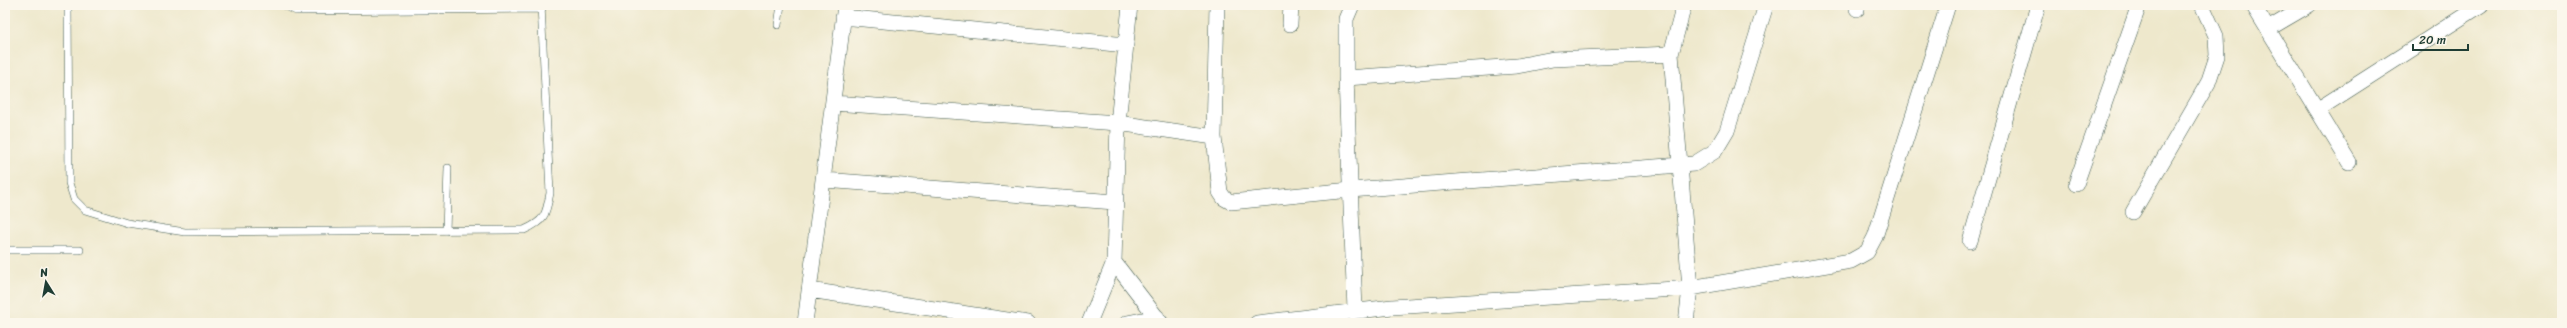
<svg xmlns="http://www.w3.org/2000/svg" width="2567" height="328" font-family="Sriracha,sans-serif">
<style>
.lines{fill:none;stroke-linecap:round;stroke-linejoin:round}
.service-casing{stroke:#3e574b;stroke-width:8}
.minor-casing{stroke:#3e574b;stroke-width:16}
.service{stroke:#fff;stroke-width:7}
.minor{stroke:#fff;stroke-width:15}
</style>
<rect width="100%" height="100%" fill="#fbf7ec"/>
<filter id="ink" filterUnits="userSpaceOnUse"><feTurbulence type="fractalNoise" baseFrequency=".025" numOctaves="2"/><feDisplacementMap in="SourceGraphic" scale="8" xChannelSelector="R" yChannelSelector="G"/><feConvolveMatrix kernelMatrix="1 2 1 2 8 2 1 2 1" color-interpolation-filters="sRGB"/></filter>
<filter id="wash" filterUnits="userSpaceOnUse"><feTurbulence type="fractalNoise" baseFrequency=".012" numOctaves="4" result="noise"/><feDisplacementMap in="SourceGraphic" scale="16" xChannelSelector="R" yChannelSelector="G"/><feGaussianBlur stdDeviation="0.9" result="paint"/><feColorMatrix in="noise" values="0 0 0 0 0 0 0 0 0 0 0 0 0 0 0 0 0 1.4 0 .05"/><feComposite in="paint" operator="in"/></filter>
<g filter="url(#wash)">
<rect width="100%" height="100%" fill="#eee8cc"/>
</g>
<g filter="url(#ink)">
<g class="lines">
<defs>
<path id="service" d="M68,5L69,183L74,199L85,210L127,223L185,232L524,230C545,221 546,215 550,193L541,5
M284,5L296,11L542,9
M778,25L781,5
M446,231L448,168
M5,250H80"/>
<path id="minor" d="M1352,5L1346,19V78L1355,310
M1684,5L1671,54L1690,288L1686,323
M2253,5L2349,162
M1857,9L1858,5
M843,17L1126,45
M1290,24L1291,5
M2268,29L2309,5
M1346,78L1517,66L1553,59L1671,54
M833,103L1118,123L1214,137L1220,192L1224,198L1231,202L1350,190L1694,164L1715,151L1727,131L1766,5
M2317,110L2481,5
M1214,137L1217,5
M824,180L1115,202
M2076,184L2139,5
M2133,212L2208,83L2217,56L2216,36L2202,5
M1970,241L2038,5
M1114,262L1161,323
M809,290L1028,323
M805,323L845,5
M1089,323L1114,262L1118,123L1130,5
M1127,323L1157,317
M1257,323L1392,307L1690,288L1851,261L1867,252L1875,237L1948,5"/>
</defs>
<use href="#service" class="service-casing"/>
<use href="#minor" class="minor-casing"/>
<use href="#service" class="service"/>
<use href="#minor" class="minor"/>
</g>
</g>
<rect width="2567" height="328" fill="none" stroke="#fbf7ec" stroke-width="20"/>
<g transform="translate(46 282) rotate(349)" stroke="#fbf7ec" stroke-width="3" paint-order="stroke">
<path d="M0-3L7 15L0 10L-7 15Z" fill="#1f3d34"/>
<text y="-6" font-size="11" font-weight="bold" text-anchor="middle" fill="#1f3d34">N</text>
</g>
<path d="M2413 44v6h55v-6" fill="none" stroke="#1f3d34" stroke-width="2"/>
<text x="2419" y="44" font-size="12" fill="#1f3d34" stroke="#fbf7ec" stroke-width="3" paint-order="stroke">20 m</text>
</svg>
